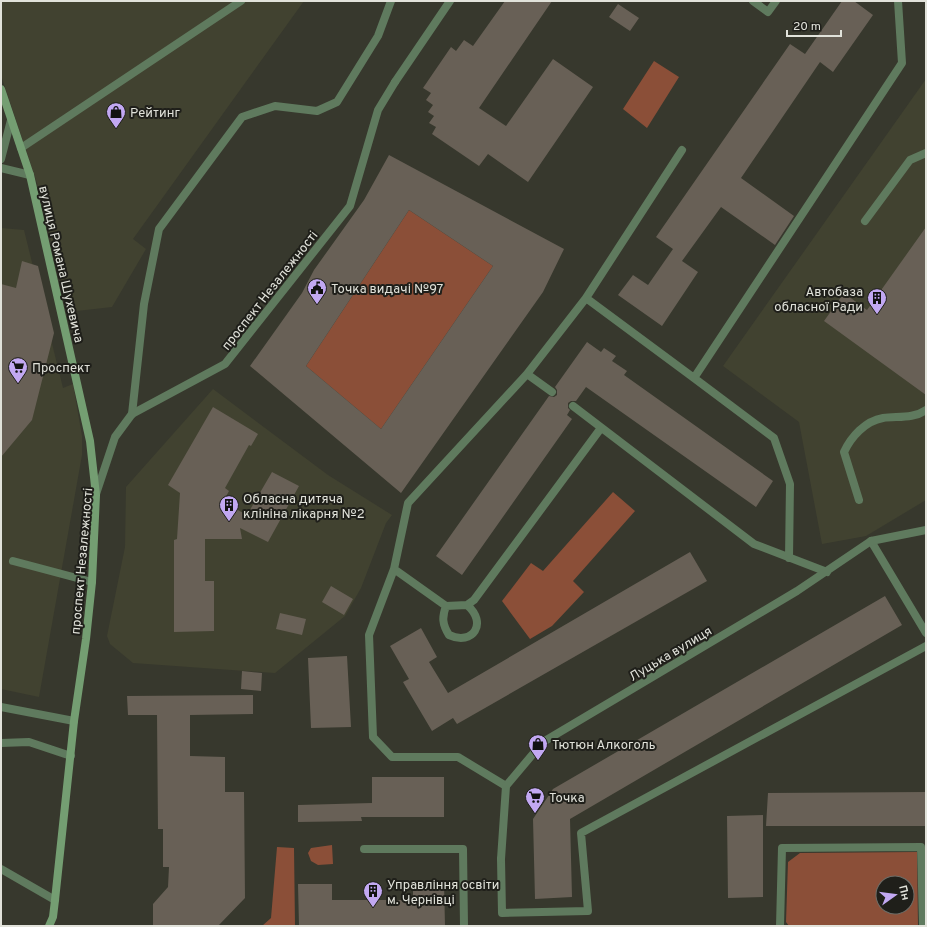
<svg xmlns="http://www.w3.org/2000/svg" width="927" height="927" font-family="Overpass,sans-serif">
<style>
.built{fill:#414230}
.green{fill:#8b4f38;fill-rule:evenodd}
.building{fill:#686056;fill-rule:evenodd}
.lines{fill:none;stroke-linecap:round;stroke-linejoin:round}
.lane{stroke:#5f7a5e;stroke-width:8}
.street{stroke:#5f7a5e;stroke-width:8}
.secondary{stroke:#749e72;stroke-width:8}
.labels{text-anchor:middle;stroke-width:4;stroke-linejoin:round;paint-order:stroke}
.poi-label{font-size:13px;fill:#e1e2da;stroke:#1f1f1a;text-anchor:start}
.street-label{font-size:13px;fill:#e1e2da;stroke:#1f1f1a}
</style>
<rect width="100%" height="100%" fill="#37382d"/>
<path class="built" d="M1,1H304L133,239L146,249L112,307L68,312L37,183L1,75Z
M926,79V500L866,536L822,544L799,422L723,366Z
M1,228L24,230L63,388L73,384L82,436V455L39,697L1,689Z
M213,389L328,475L392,515L386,523L361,588L345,616L275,673L133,663L110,644L107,636L125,547L126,487Z"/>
<path class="green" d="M654,61L679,77L647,128L623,109Z
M409,210L493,266L381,429L306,366Z
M613,492L635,511L573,581L584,592L552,626L530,639L502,601L531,563L543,571Z
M332,845L333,864L318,865L311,861L308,853L311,848Z
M277,847L294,848L295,926H262L271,918Z
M917,852L918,926H789L786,922L788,862L800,853ZM883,883H907V907H883Z"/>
<path class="building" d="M505,1H552L479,108L506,126L553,59L593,87L528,182L488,154L479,166L432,134L436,127L429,123L434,116L428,112L433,105L426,100L431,93L423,88L451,47L456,51L464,40L473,46Z
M842,1H854L873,15L833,72L820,62L741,178L794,216L775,245L721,207L682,261L698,272L662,326L618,295L633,275L648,285L673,249L656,237L790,44L805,54Z
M618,4L639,18L630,31L609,17Z
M389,155L564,249L543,292L401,493L250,366L302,293L314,270L364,200ZM409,210L493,266L381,429L306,366Z
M926,227V395L824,321L844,293L867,310Z
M22,261L38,266L54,333L32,420L1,457V284L16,288Z
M587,342L601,352L604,348L616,356L612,361L627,371L624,375L773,481L756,507L586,387L576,401H571L568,403V408L570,410L567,415L572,419L462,575L436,556L549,396L554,397L557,395V390L555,387Z
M213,407L258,434L251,446L249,445L225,488L229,491L223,502L247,515L272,472L299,486L268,542L240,528L242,539H205V581H214V631L174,632V540L177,539L180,493L168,485Z
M690,552L707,581L457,724L453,718L432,731L403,682L409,679L390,646L421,628L437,657L429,662L448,693Z
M331,586L353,599L344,615L322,602Z
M885,596L902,625L570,819L572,897L535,899L533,819L553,789Z
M280,613L306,619L302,635L276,629Z
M347,656L351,727L311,728L308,658Z
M242,671L262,673L261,691L241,689Z
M253,695V714L190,715V756L225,757V792H244L245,898L218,926H153V904L168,887L169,867H163V829H158L157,715H128L127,696Z
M372,777H444V817H361L362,821L298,822V805L372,803Z
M926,792V826H766L768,793Z
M763,815V897L728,898L727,816Z
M413,882H444L445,926H299L298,884H332V900H413Z"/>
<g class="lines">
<path class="lane" d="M753,1L768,12L776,1
M395,82L450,1
M21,148L241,1
M1,159L11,120
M1,168L30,175
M865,221L910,160L926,153
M586,298L694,378
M527,374L552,392
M573,406L754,544L827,572
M132,414L144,304L159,229L242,117L275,106L317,111L337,102L378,36L391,1
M859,500L844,452C851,437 865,421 883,418C898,416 913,419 926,410
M871,541L926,633
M789,558L790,484L774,438L694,378L902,63L898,1
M13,561L92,582
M394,569L446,606
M467,605C488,623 473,646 449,635C442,624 442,617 446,606L467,605L474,600L601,428
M1,743L29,742L71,756
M506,786L458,757H392L373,737L369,635L394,569L408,503L527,374L586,298L682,150
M364,849H463L464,926
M501,859L502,913L588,911L581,833L926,646
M1,869L55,900
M780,926L782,848L921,847L923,926"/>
<path class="street" d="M96,494L115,437L132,414L225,364L350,206L378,110L395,82
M1,707L74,721
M501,859L506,786L543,742L797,591L871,541L926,530"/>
<path class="secondary" d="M1,89L30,175L90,441L96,495L92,582L86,639L74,721L55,900L53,917L49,926"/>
</g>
<defs>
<symbol id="shop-pin" viewBox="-11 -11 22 30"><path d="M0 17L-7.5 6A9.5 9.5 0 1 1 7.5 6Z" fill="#c2a8f2" stroke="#1f1f1a"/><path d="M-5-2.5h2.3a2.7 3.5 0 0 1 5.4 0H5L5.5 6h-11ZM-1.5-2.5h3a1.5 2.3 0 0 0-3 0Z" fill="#111"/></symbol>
<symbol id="civic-pin" viewBox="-11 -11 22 30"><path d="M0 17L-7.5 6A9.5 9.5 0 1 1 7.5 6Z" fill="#c2a8f2" stroke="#1f1f1a"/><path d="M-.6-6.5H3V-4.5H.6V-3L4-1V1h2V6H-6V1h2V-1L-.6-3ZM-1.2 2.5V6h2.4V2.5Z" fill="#111"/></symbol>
<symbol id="building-pin" viewBox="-11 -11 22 30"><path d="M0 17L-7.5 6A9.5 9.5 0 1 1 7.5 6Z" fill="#c2a8f2" stroke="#1f1f1a"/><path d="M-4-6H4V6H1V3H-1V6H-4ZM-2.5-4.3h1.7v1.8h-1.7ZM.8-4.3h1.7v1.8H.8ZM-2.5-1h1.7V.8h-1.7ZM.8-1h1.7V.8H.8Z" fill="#111"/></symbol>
<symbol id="supermarket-pin" viewBox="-11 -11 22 30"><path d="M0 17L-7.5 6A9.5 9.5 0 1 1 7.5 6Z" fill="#c2a8f2" stroke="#1f1f1a"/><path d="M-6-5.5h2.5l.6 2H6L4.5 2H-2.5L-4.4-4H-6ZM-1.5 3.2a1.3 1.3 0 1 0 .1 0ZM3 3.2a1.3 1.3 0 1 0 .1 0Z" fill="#111"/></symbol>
</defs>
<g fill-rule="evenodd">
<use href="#shop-pin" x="105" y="101" width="22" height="30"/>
<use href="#civic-pin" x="306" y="277" width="22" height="30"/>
<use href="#building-pin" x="866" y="287" width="22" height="30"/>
<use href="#supermarket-pin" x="7" y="356" width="22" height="30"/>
<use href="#building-pin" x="218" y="494" width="22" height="30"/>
<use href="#shop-pin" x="527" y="733" width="22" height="30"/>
<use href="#supermarket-pin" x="524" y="786" width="22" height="30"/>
<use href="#building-pin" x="362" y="880" width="22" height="30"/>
</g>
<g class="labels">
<g class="poi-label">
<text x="130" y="117">Рейтинг</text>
<text x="331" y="293">Точка видачі №97</text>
<text x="863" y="296" text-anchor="end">Автобаза<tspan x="863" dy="15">обласної Ради</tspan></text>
<text x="32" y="372">Проспект</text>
<text x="243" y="503">Обласна дитяча<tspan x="243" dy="15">клініна лікарня №2</tspan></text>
<text x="552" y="749">Тютюн Алкоголь</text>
<text x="549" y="802">Точка</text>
<text x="387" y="889">Управління освіти<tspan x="387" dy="15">м. Чернівці</tspan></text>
</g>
<g class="street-label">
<text transform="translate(62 264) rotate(77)" y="5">вулиця Романа Шухевича</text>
<text transform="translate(269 290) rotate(-52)" y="5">проспект Незалежності</text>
<text transform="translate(81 561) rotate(-85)" y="5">проспект Незалежності</text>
<text transform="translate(670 653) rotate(-31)" y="5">Луцька вулиця</text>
</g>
</g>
<rect width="927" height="927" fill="none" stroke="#e1e2da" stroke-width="4"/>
<g transform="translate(895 895) rotate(76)"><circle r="19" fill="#1f1f1a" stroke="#6d6d67"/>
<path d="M0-3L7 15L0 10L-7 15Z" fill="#c2a8f2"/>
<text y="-6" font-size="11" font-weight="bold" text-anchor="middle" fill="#e1e2da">Пн</text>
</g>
<path d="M787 30v6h54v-6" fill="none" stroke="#e1e2da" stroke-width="2"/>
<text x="793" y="30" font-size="12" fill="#e1e2da" stroke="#1f1f1a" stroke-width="3" paint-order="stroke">20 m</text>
</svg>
